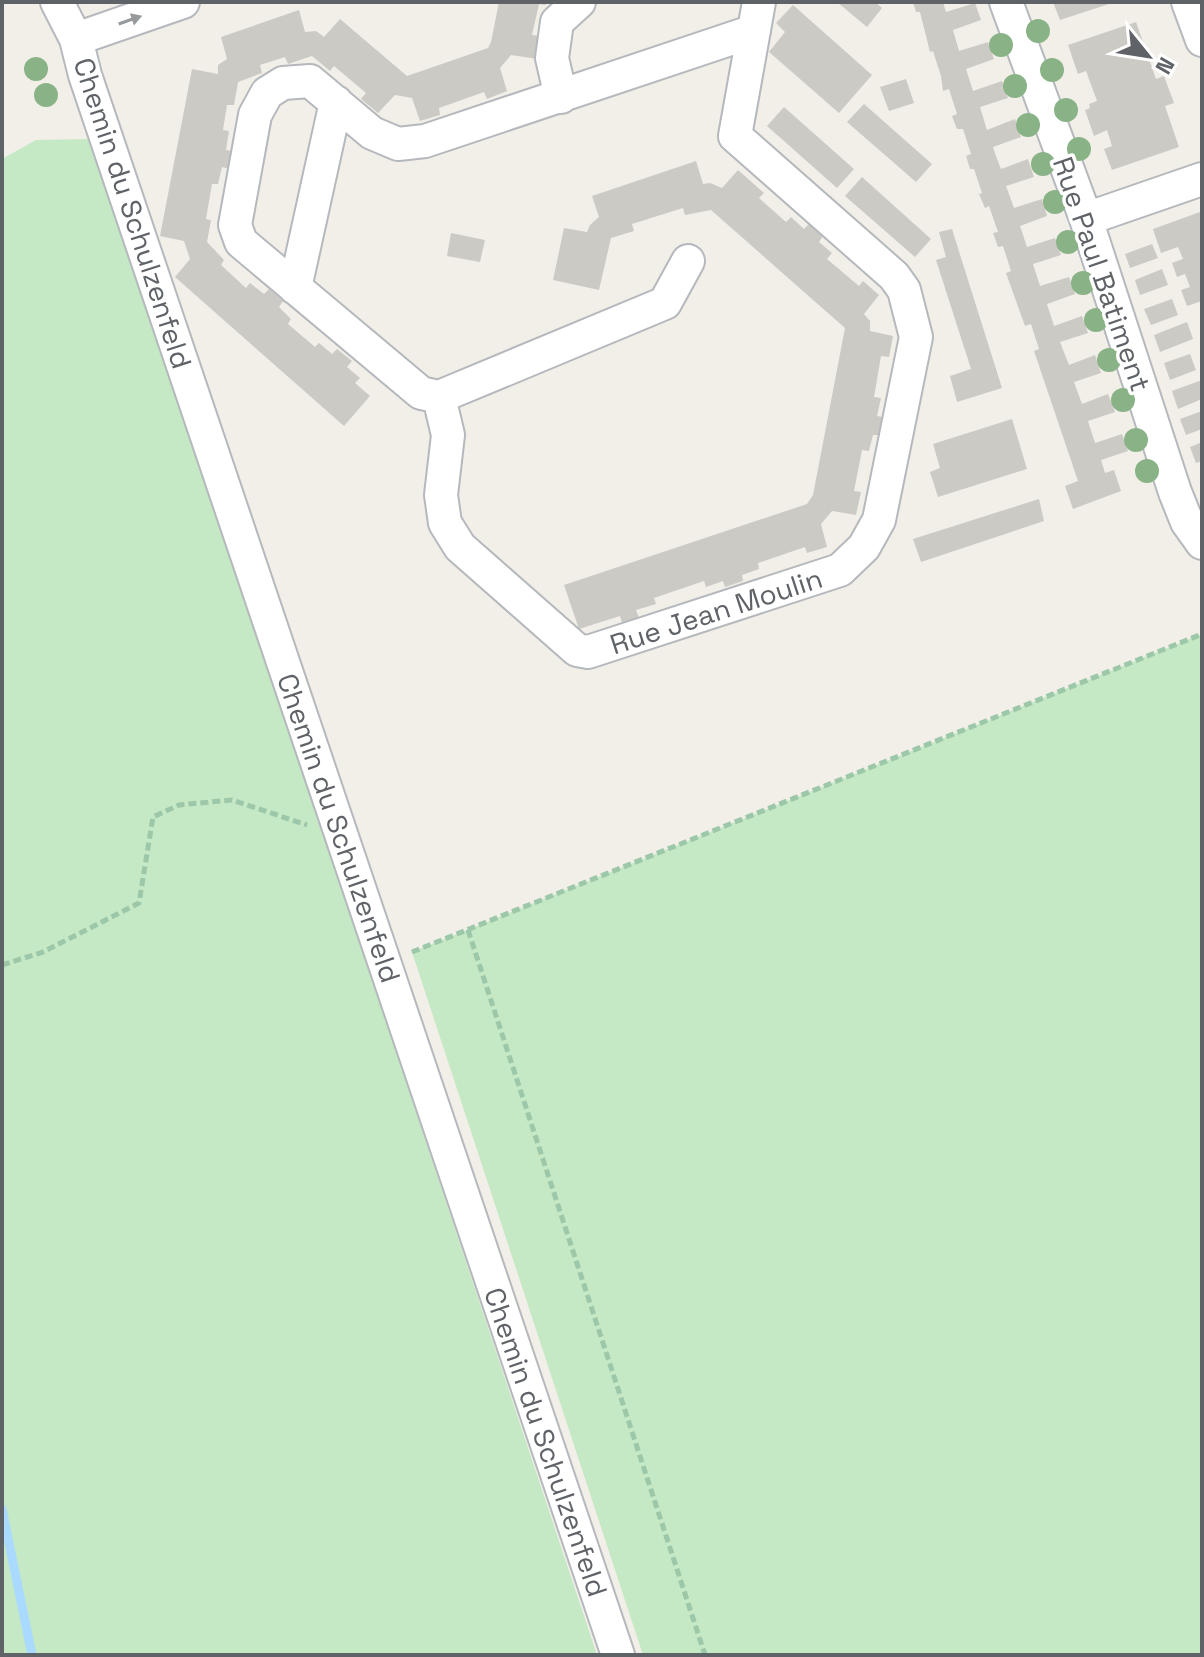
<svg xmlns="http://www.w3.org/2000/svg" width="1204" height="1657" font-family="'Space Grotesk',sans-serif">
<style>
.green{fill:#c5e8c5}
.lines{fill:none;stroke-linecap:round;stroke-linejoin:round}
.stream{stroke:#aadaff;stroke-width:9}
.building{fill:#cccac5}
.minor-casing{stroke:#b5b8bc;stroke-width:36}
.path{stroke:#9cc7a9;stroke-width:5;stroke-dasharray:8 4;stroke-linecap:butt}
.minor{stroke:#fff;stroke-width:32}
.tree{fill:#89b387}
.oneway{fill:#979a9d}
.labels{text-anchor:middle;stroke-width:7;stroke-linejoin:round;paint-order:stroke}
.street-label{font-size:28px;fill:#5f6368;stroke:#fff}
</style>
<rect width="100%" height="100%" fill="#f1efe8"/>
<path class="green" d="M92,139L597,1655H2V159L36,140Z
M1202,634V1655H643L412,952Z"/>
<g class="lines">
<path class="stream" d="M2,1509L32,1655"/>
</g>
<path class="building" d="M499,2H546L545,5L539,4L532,35L541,36L537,59L511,55L500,68L507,91L487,99L484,92L439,108L440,115L420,121L412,98L395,95L378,113L361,99L366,93L334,66L330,71L312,56L288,64L285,57L260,65L262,73L238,82L234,105H227L223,130L229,131L226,150L232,151L229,169L222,167L218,184H212L206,219L211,220L207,242L224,260L221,265L246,288L250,283L264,294L269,289L283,301L279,307L291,319L288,324L315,347L319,343L332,354L337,349L352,361L347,367L360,378L355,383L370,396L344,426L175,277L190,259L184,241L160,236L192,69L218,74V65L227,59L221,37L299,10L305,32L316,31L324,37L340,19L407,76L488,48L491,42Z
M837,2H875L882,8L867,27Z
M913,2H943L946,12L975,3L981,20L953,30L959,51L988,42L994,59L966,69L973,91L1002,81L1008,98L980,107L987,130L1015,119L1021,137L993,147L997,159L1001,169L1028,159L1034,177L1006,186L1014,208L1042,199L1047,216L1020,226L1027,247L1055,238L1061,255L1033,264L1040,286L1069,277L1075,294L1047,304L1054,326L1082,316L1088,333L1060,342L1069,365L1095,355L1101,373L1074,382L1082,404L1108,394L1115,412L1088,421L1095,443L1122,434L1128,451L1101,460L1105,473L1114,470L1121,491L1073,509L1065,486L1078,481L1034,351L1039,349L1031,324L1025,326L1006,273L1011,271L1003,246L998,247L993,233L998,232L989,206L985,208L979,194L982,193L974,169H970L966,156L971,154L963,129H957L952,116L957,114L949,89L943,91L941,76L933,51L930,52L920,12H916Z
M1053,2H1112V3L1060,20Z
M793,5L872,75L839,113L769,52L785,32L776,23Z
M1136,22L1156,79L1164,76L1174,103L1165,106L1179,147L1112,170L1104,149L1112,146L1107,130L1094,136L1085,110L1090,108L1089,104L1097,101L1086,71L1078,74L1068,45Z
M906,79L914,103L889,111L880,87Z
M864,104L932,164L916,182L847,122Z
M784,107L854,169L837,188L767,126Z
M696,161L703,184L710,183L722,188L738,170L764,193L759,198L786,222L791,217L804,229L809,224L823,236L819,242L832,253L827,259L859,286L863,281L879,295L864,314L870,321V331L893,336L889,357L881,356L874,397L881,398L877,416L883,417L880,435H873L869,451L862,450L854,491L861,492L856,515L832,511L821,524L827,547L807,553L805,547L758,563L759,569L742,575L743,581L725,587L723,581L706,587L704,581L654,598L656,604L636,610L639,618L622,623L620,616L579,629L564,585L807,504L813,495L845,328L711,210L685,215L683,208L632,224L634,231L611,238L599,290L553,280L564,228L587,232L590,225L599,217L592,196Z
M862,177L931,239L915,257L845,196Z
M1200,212L1202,301L1187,306L1181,290L1190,287L1185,274L1177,277L1172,263L1183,259L1178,247L1161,253L1153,229Z
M952,229L1002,388L957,402L950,376L971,369L936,260L946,257L939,232Z
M451,233L485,240L480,262L447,256Z
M1152,244L1158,258L1130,268L1125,254Z
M1162,269L1168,285L1140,295L1135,280Z
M1172,299L1178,315L1151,325L1144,309Z
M1187,322L1193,339L1160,352L1154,335Z
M1190,354L1196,370L1170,380L1164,363Z
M1202,380V399L1178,409L1172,391Z
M1202,411V429L1186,435L1180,419Z
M1012,419L1027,469L938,497L930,472L940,468L933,444Z
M1202,442V461L1196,463L1190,447Z
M1039,499L1044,521L921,562L913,539Z"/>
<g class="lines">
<defs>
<path id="minor" d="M57,2L76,39L85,75L618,1655
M1006,2L1086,219L1175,492L1187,522L1202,543
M1188,2L1202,40
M76,39L183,2
M561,97L552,58L557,22L579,2
M1086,219L1202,179
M688,261L665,303L439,397L421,393L241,242L235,225L255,115L267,93L283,83L310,81L372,133L398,144L425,141L754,31
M295,288L336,102
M439,397L448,435L441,495L445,523L460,547L577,650L588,652L840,570L864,547L879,520L916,337L904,290L894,276L735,136L759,2"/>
</defs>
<use href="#minor" class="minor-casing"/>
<path class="path" d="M468,930L705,1655
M412,952L1202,634
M2,965L43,952L139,903L153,817L179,805L232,800L307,825"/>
<use href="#minor" class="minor"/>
</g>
<g class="tree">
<circle cx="1038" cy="31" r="12"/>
<circle cx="1001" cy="45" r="12"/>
<circle cx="36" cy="69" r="12"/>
<circle cx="1052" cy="70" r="12"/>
<circle cx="1015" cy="86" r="12"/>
<circle cx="46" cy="95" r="12"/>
<circle cx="1066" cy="110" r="12"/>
<circle cx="1028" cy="125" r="12"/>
<circle cx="1079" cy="149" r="12"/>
<circle cx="1043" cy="164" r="12"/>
<circle cx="1055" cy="202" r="12"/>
<circle cx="1068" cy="242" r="12"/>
<circle cx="1083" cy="283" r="12"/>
<circle cx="1096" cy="320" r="12"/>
<circle cx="1109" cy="360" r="12"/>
<circle cx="1123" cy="400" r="12"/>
<circle cx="1136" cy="440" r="12"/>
<circle cx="1147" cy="471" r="12"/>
</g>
<defs><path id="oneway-solid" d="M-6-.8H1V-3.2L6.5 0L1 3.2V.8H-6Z" transform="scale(2)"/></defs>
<use class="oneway" href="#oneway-solid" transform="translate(130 20) rotate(-19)"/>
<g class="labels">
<g class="street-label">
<text transform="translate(133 213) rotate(72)" y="10">Chemin du Schulzenfeld</text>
<text transform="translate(1102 274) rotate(71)" y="10">Rue Paul Batiment</text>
<text transform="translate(716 611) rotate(-18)" y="10">Rue Jean Moulin</text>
<text transform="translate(339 828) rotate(71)" y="10">Chemin du Schulzenfeld</text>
<text transform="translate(546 1442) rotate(71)" y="10">Chemin du Schulzenfeld</text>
</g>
</g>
<rect width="1204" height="1657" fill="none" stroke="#5f6368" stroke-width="8"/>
<g transform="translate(1148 56) rotate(120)" stroke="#ffffff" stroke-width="6" paint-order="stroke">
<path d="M0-6L14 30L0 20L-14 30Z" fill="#5f6368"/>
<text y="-12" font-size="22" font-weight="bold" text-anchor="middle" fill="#5f6368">N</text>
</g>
</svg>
